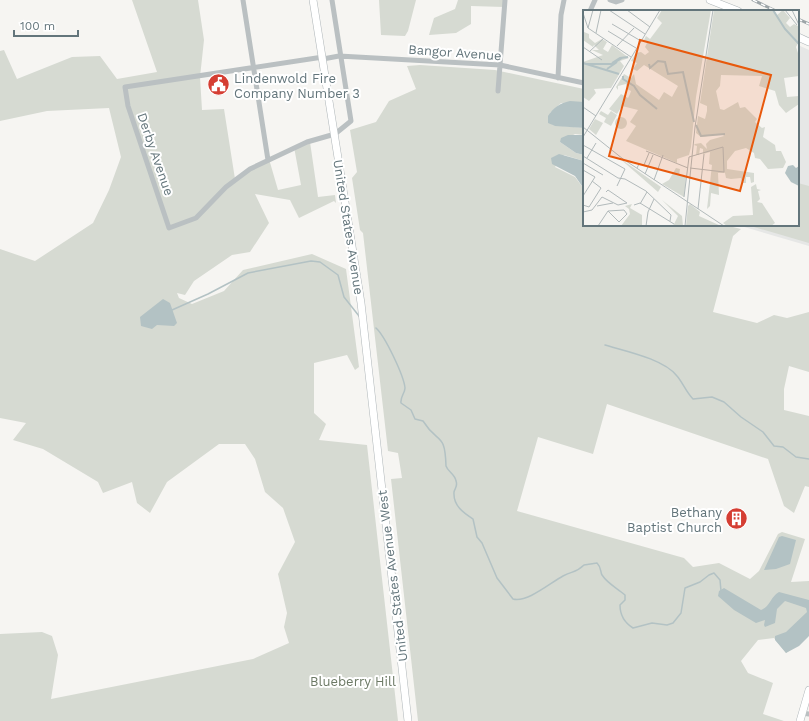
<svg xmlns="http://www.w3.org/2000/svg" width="809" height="721" font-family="'Work Sans',sans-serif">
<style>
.built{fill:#e6e7e6}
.green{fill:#d6dad2}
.water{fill:#b3c2c4}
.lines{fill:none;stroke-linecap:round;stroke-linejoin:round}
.stream{stroke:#b3c2c4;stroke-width:1.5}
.secondary-casing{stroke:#afb6b9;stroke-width:8}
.street{stroke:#bac0c2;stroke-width:5}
.secondary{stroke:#fff;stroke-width:7}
.rail-casing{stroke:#9da5a8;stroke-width:3}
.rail{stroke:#fff;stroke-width:1.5;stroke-dasharray:4.5;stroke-linecap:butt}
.labels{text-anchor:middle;stroke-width:4;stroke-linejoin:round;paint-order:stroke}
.street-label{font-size:13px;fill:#63757b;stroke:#fff}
.poi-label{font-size:13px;fill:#63757b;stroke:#fff;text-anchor:start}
.park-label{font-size:13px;fill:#6c7965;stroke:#fff}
.inset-river{fill:none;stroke:#b3c2c4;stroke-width:2}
.inset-road{fill:none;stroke:#b2babb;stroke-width:1}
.view{fill:#e8590c;fill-opacity:0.15;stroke:#e8590c;stroke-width:2}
.inset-edge{fill:none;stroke:#63757b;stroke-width:2}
</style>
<rect width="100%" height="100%" fill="#f6f5f2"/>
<path class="built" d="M798,45L809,50V246L741,226L742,225H798Z"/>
<path class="green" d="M132,0H198L204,40L200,77L202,110L224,109L235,179L269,159L278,190L301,185L294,147L310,142L318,197L335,195L336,203L334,201L299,218L290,200L255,194L269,223L250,252L232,255L194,281L185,295L177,293L179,298L192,304L224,291L243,270L312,254L346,269L359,367L355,370L347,355L314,363V413L326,424L319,440L367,445L398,721H0V634L42,632L52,636L58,655L51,699L253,659L289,643L284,627L287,613L278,574L295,542L283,508L265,492L255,459L245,444H219L167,482L150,513L137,503L132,482L103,493L98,482L43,449L13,440L26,423L0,418V249L35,261L93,223L109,190L121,157L109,108L47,111L0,121V51L4,50L17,79L72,57L100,56L117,79L157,72Z
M379,0H416L408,31L405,36L381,35Z
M458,0H504V7L471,6V24L456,33L429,35L434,18L455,9Z
M420,65L495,70L584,89V102L561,103L550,113L552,125L584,128V135L575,134L560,142L576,153L584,155V161L564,155L555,167L575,177L584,189V225H593L589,227H603L604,225H725L741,229L733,236L713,312L757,323L774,315L787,318L809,312V372L789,366L784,389V410L809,416V487L805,486L794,513L784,506L768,459L607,404L593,454L538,437L517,511L684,558L693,567L719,563L750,579L759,571L778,534L782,532L805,539L791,582L809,581V635L786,653L774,638L758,640L741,661L748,673L773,683L763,714L784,721H418L391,479L402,478L398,453L388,451L363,233L360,230L352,178L357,172L350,130L376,122L389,101L416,89L407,66Z
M798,183L809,186V243L747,225H798Z"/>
<path class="water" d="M570,101L584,102V128L555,126L548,123V116C553,108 560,103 570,101Z
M568,135H584V155L576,153L560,142L561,138Z
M559,154L584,161V189L575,176L552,164L551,158Z
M163,299L170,303L177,323L174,326L157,325L152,329L141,326L140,317Z
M782,536L796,540L790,564L776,569L764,570L779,537Z
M724,588L761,610C770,607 771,596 779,592L809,600V636L799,646L786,653L775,640V636L786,632L807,612L806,608L785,601L777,609L775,623L765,627L764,625L765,620L756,623L734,610L718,596L719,591Z"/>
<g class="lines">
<path class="stream" d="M172,310L208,294L248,273L311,261L320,262L338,275L344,297L359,316
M376,328C385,336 404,376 405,388C405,393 400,397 401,403L411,410L415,419L423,421C438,445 445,431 446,466C448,472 455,474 456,481C458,486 455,488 454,492C453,506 464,513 473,519L477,537L482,543L497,578L513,599C527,603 550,583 563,576C572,571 576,573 584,565L597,563C602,568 600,572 602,575C608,584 617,588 625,595V600L620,605C620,616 625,623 633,628L652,623L667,625L673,623L681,613L685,588L700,582L709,575L714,573L720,580L721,591
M605,345C625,351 664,359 677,376C683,383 686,392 693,399L712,397L724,402L741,417L763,432L774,446L783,447L796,457L809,459"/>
<defs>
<path id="secondary" d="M313,0L361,303L408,721
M710,0L738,11
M798,37L809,42
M800,721L809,690"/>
</defs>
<use href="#secondary" class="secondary-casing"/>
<path class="street" d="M243,0L268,160
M610,0L616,2L622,0
M590,11L595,0
M323,57L125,87L128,106L169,228L196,218L226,187L250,169L307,142L335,134L351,121L332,0
M323,59L339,56L500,65L584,83
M558,78L561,15L564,0
M498,91L505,0
M802,713L809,714"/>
<use href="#secondary" class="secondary"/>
<defs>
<path id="rail" d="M753,0L776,11
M798,19L809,24"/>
</defs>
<use href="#rail" class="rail-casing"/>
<use href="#rail" class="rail"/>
</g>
<defs>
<symbol id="civic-disc" viewBox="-11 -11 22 22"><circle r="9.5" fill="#d53e33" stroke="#fff"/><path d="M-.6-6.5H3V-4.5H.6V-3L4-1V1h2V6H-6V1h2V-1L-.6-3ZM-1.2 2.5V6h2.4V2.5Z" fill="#fff"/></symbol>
<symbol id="building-disc" viewBox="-11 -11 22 22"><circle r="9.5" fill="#d53e33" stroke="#fff"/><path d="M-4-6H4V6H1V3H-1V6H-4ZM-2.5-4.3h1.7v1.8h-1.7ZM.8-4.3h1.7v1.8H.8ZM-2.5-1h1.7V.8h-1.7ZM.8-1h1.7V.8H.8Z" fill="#fff"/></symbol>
</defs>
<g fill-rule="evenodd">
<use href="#civic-disc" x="206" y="72" width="25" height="25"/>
<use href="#building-disc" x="724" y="506" width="25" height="25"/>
</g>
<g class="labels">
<g class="street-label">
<text transform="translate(455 52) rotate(4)" y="5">Bangor Avenue</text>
<text transform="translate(156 154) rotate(71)" y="5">Derby Avenue</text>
<text transform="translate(349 227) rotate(81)" y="5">United States Avenue</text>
<text transform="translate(392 576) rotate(-97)" y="5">United States Avenue West</text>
</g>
<g class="poi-label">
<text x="234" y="83">Lindenwold Fire<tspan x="234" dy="15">Company Number 3</tspan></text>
<text x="722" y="517" text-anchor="end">Bethany<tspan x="722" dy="15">Baptist Church</tspan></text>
</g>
<g class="park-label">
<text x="353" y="686">Blueberry Hill</text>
</g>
</g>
<g transform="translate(583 10)">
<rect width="216" height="216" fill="#f6f5f2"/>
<path d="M79,0H128L113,87L108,137L106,145L94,149V153L43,131L53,116L47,112L55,100L39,96L34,104L26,99L38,84L45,88L47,84L48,81L44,79L43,74L35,76V80L33,77L41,64L48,68L51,64L53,74L76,90L81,82L89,87L95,76L61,55L54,61L50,59L54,53L48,51L53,43L58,42L62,45L66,42L62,37L64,33L61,30L63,26L67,29L79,13L74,8ZM131,0H191L194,5L200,0L207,8L203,13L207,17L211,14L215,16L216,31L213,37L216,46V66L201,68L204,87L216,86V94L203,103L196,95L192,81L176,76L179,66L138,65L137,76L133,81L137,99L141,100L155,92L157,98L162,97L174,109L172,112L179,118L182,117L180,127L192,135L193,141H198L203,152L200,158L185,159L177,149L172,148L171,143L163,138L152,141L144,151V159L171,163V172L168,173L167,167H163V173H159L158,168L148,169L143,168L142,163H135L136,185L128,183L127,196L124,199L129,155L126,154L127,142L120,144V139L117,138L116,145H113L114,136L111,135L112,134L118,133L124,139L123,134L127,130L141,126L139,124L118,127L113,123L115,106L122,109L124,101V96L117,93ZM0,12L1,22L6,24V28L12,33L19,29L24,32L20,39L25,42L29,35L46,48L37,51L41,56L28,78L11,79L13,83L6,91L0,87V52L20,45L9,40H16L11,35L10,37L0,30ZM18,101L25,105L28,101L34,105L28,116L21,112L23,108L16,104ZM32 113a6 6 0 1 1 12 0a6 6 0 1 1-12 0ZM12,109L20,113L13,125L6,119ZM35,147L78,177L75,182ZM93,158L97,159L96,165L103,167L101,187L79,174L86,170ZM173,174L174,179L178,180L175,181L177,189L174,192L179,193L192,213L188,216H144L140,213L150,206L170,205L168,177ZM79,190L99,206L100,216H90L95,206ZM49,194L47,198L59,205V216H38L47,204L46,199L42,196ZM107,194L117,202L116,206L138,216H103L105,196Z" fill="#d6dad2"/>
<path d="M210,155L213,158L216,156V176L208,172L202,163L205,156Z" fill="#b3c2c4"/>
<path class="inset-river" d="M190,0L202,19L216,34M0,53L36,64M29,53L37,48L45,47M4,54H29L39,48M66,54L67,58L75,51L82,52L85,64L100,62L111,112M24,59L34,52M40,66V69L51,76L57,85L74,99M113,115L118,126L142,124"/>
<path class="inset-road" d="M26,0L62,24M44,0L67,17M202,0L214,15M209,0L216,15M0,3L5,18L48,47M29,14L58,31M5,18L10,0M25,21L53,38M13,23L18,0M34,36L51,18M0,37L19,50M6,42L21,28M0,97L13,106M0,117L40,149L141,216M0,127L77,0M0,135L42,159L34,176M63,141L105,158M0,146L35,168L42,169L63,181L88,205L87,211M4,148L13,133M0,153L20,165M54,158L56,154L61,155L66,143M0,160L12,167L0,186M62,164L70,145M71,170L80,145M101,187L106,147L140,137L141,162L107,158M57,194L64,182M0,195L6,197L18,178L9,171M51,195L57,193L91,214M14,196L30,193M115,199L121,144M41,200L44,204L36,212L25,201ZM0,202L9,200L19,187L35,195L44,193L25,180L23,182M15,216L25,201M63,216L65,202L71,189M102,216L112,117L130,0"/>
<path class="view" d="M57,30L188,65L157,181L26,146Z"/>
<rect width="216" height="216" class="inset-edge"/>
</g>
<path d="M14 30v6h64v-6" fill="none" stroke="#63757b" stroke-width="2"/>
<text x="20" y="30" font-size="12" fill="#63757b" stroke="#ffffff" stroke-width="3" paint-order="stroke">100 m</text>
</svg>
